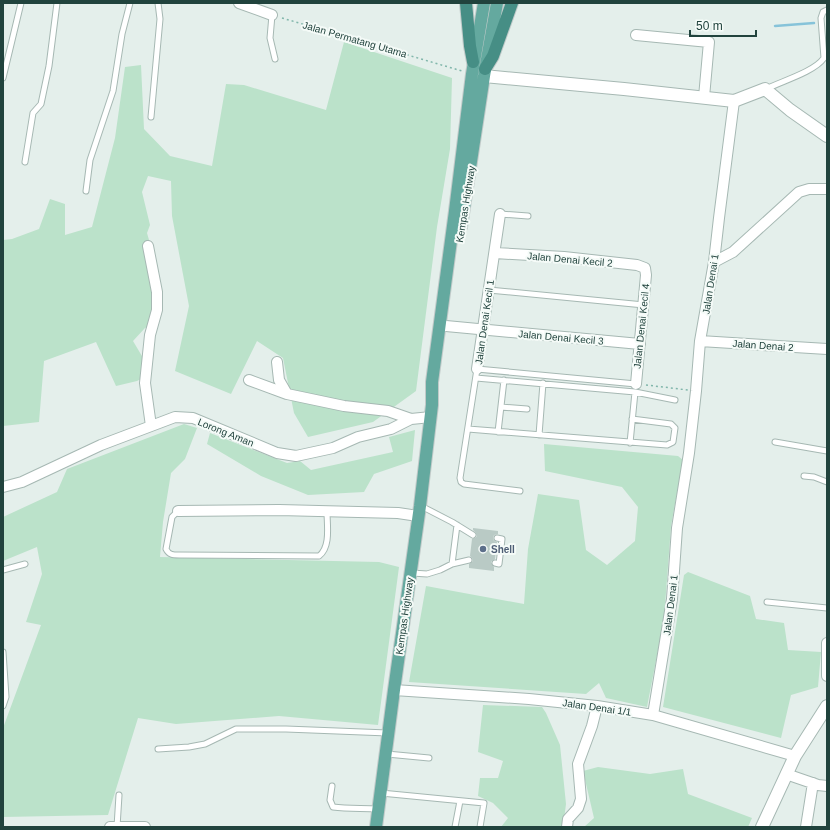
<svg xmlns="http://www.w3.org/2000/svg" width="830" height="830" font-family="Helvetica,sans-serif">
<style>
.green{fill:#bbe2ca}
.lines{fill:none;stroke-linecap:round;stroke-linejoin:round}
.stream{stroke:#86c3d9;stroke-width:2.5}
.building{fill:#b9cac5}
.service-casing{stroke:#a6b8b3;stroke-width:7}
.minor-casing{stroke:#a6b8b3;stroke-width:12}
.tertiary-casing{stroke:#a6b8b3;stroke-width:14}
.primary-casing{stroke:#c1cac9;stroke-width:14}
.trunk-casing{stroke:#c1cac9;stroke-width:14}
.path{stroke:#81b6ab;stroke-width:1.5;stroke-dasharray:2 3;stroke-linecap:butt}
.service{stroke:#fff;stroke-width:5}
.minor{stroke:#fff;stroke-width:10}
.tertiary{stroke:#fff;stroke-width:12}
.primary{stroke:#64a99f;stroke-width:12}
.trunk{stroke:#468e85;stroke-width:12}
.service-dot{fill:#5c6f8a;stroke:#f5fbf8;stroke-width:1.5}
.labels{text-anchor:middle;stroke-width:4;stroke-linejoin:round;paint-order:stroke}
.street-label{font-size:10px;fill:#21433d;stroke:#f5fbf8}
.service-label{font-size:10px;font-weight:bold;fill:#4e5e75;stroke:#f5fbf8;text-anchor:start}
</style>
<rect width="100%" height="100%" fill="#e4efeb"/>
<path class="green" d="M344,42L452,78L450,149L437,227L416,391L373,422L308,437L294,413L283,358L257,341L231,394L175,371L189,306L172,216L171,181L148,176L142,192L150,225L147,233L153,254L156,324L145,328L133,341L152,373L137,381L116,386L96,342L44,361L39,422L3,426V240L12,239L39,229L50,199L65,204V235L92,227L115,138L125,67L141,65L144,129L170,156L212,166L226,84L244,85L326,110Z
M184,424L197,428L185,459L171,473L163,522L160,557L379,562L399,567L378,725L279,716L176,724L138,718L108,815L3,817V728L41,625L26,622L42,574L37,547L3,561V517L57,492L67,469Z
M415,430L412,461L374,474L364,492L308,495L261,476L207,444L210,433L287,463L300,461L311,470L393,452L389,437Z
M544,444L678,456L683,460L671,526L664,619L647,707L606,698L599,683L586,694L409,682L426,586L524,604L528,549L538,494L579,500L586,550L607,565L635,541L638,507L622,487L545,471Z
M688,572L750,596L756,619L784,623L788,650L821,652L818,687L791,695L781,738L663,707L684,575Z
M483,705L542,707L546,713L560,745L566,804L563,827H501L508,818L493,803L478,796L480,778H498L503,761L478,752Z
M598,767L650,774L683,769L688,794L752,818L748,827H584L594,818L583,771Z"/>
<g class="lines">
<path class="stream" d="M775,26L814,23"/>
</g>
<path class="building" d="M473,528L498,531V534L494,535L493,538L494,541L497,542L495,559L491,562L494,567V571L469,568V564L473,561L472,558L470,556L472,539L475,538L477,536L476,533L473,530Z"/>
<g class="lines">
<defs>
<path id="service" d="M272,15L270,38L275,59
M3,78L21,3
M766,89C782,81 814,72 824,58L821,18L823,12L827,10
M151,117L160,19L158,3
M25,162L33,113L41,104L49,66L57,3
M86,191L90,160L113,91L122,34L130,3
M500,214L528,216
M489,290L644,305
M476,378L635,392L675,400
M501,407L527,409
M468,429L667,445L673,442L675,428L671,424L632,419
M498,432L504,380
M539,435L543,383
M775,442L827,451
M630,443L635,392
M804,476L814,477L827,482
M520,491L464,484L461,482L460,478L477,369L636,384
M421,506L452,522L473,535
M178,511L172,517L166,549C169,555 173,555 179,555L319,556C331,547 327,525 327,512
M495,563L499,564L502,539L497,538
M452,564L457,525
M3,570L25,564
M412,573L427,574L440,570L452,564L469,560
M767,602L827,608
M3,652L6,697L3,706
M158,749L189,747L205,744L236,729H286L388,733
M387,754L429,758
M332,786L330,800L333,807C348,809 363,808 378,809
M381,793L484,803L480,827
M117,827L119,795
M455,827L460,801"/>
<path id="minor" d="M239,3L272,15
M636,35L709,42L704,97
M148,246L157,292V310L150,335L145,383L151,426
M495,253L564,257L637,265L645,268L646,275L636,384
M714,262L733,252L799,192L809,189H827
M446,326L640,344
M700,341L827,349
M277,362L279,380L287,394
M477,369L500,214
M249,380L287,394L344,406L388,411L411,419
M3,487L22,482L101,445L175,417L193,418L277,453L296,456L333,448L358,437L391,429L411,419L431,417
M178,511L279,510L398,513L418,516
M827,643V676
M394,690L529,699L597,706L653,715L795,756
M653,715L672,599L677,528L689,453L696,391L700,341L714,262L719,218L734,101
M786,774L818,785L827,786
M110,827H145
M567,827L568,819L578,808L581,799L578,764L592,726L597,706
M806,827L813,783"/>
<path id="tertiary" d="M484,76L624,89L734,101L765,89L790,110L827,136
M762,827L795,756L827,706"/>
<path id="primary" d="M461,227L484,76L497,3
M376,827L394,690L420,506L432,405V382L455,211L472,74L484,3"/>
<path id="trunk" d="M466,3L470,46L473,62
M485,69L493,56L512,3"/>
</defs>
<use href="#service" class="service-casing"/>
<use href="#minor" class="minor-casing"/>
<use href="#tertiary" class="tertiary-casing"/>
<use href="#primary" class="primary-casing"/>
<use href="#trunk" class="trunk-casing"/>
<path class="path" d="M282,18L462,71
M646,385L688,390"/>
<use href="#service" class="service"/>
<use href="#minor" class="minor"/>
<use href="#tertiary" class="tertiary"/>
<use href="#primary" class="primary"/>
<use href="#trunk" class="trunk"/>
</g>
<circle class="service-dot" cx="483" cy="549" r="4"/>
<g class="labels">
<g class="street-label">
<text transform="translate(355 39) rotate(16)" y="4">Jalan Permatang Utama</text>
<text transform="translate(465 204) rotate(-81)" y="4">Kempas Highway</text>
<text transform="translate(570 259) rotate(5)" y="4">Jalan Denai Kecil 2</text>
<text transform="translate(710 284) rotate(-81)" y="4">Jalan Denai 1</text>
<text transform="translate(484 322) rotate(-82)" y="4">Jalan Denai Kecil 1</text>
<text transform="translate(641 326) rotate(-84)" y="4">Jalan Denai Kecil 4</text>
<text transform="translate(561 337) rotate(5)" y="4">Jalan Denai Kecil 3</text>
<text transform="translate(763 345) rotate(4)" y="4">Jalan Denai 2</text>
<text transform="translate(226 432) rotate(22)" y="4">Lorong Aman</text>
<text transform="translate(670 605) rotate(-83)" y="4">Jalan Denai 1</text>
<text transform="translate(404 616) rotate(-82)" y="4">Kempas Highway</text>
<text transform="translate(597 707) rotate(8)" y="4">Jalan Denai 1/1</text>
</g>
<g class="service-label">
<text x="491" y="553">Shell</text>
</g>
</g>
<rect width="830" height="830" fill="none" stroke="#21433d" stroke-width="8"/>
<path d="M690 30v6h66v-6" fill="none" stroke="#21433d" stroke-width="2"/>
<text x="696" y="30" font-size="12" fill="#21433d" stroke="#f5fbf8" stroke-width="3" paint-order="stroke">50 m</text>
</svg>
